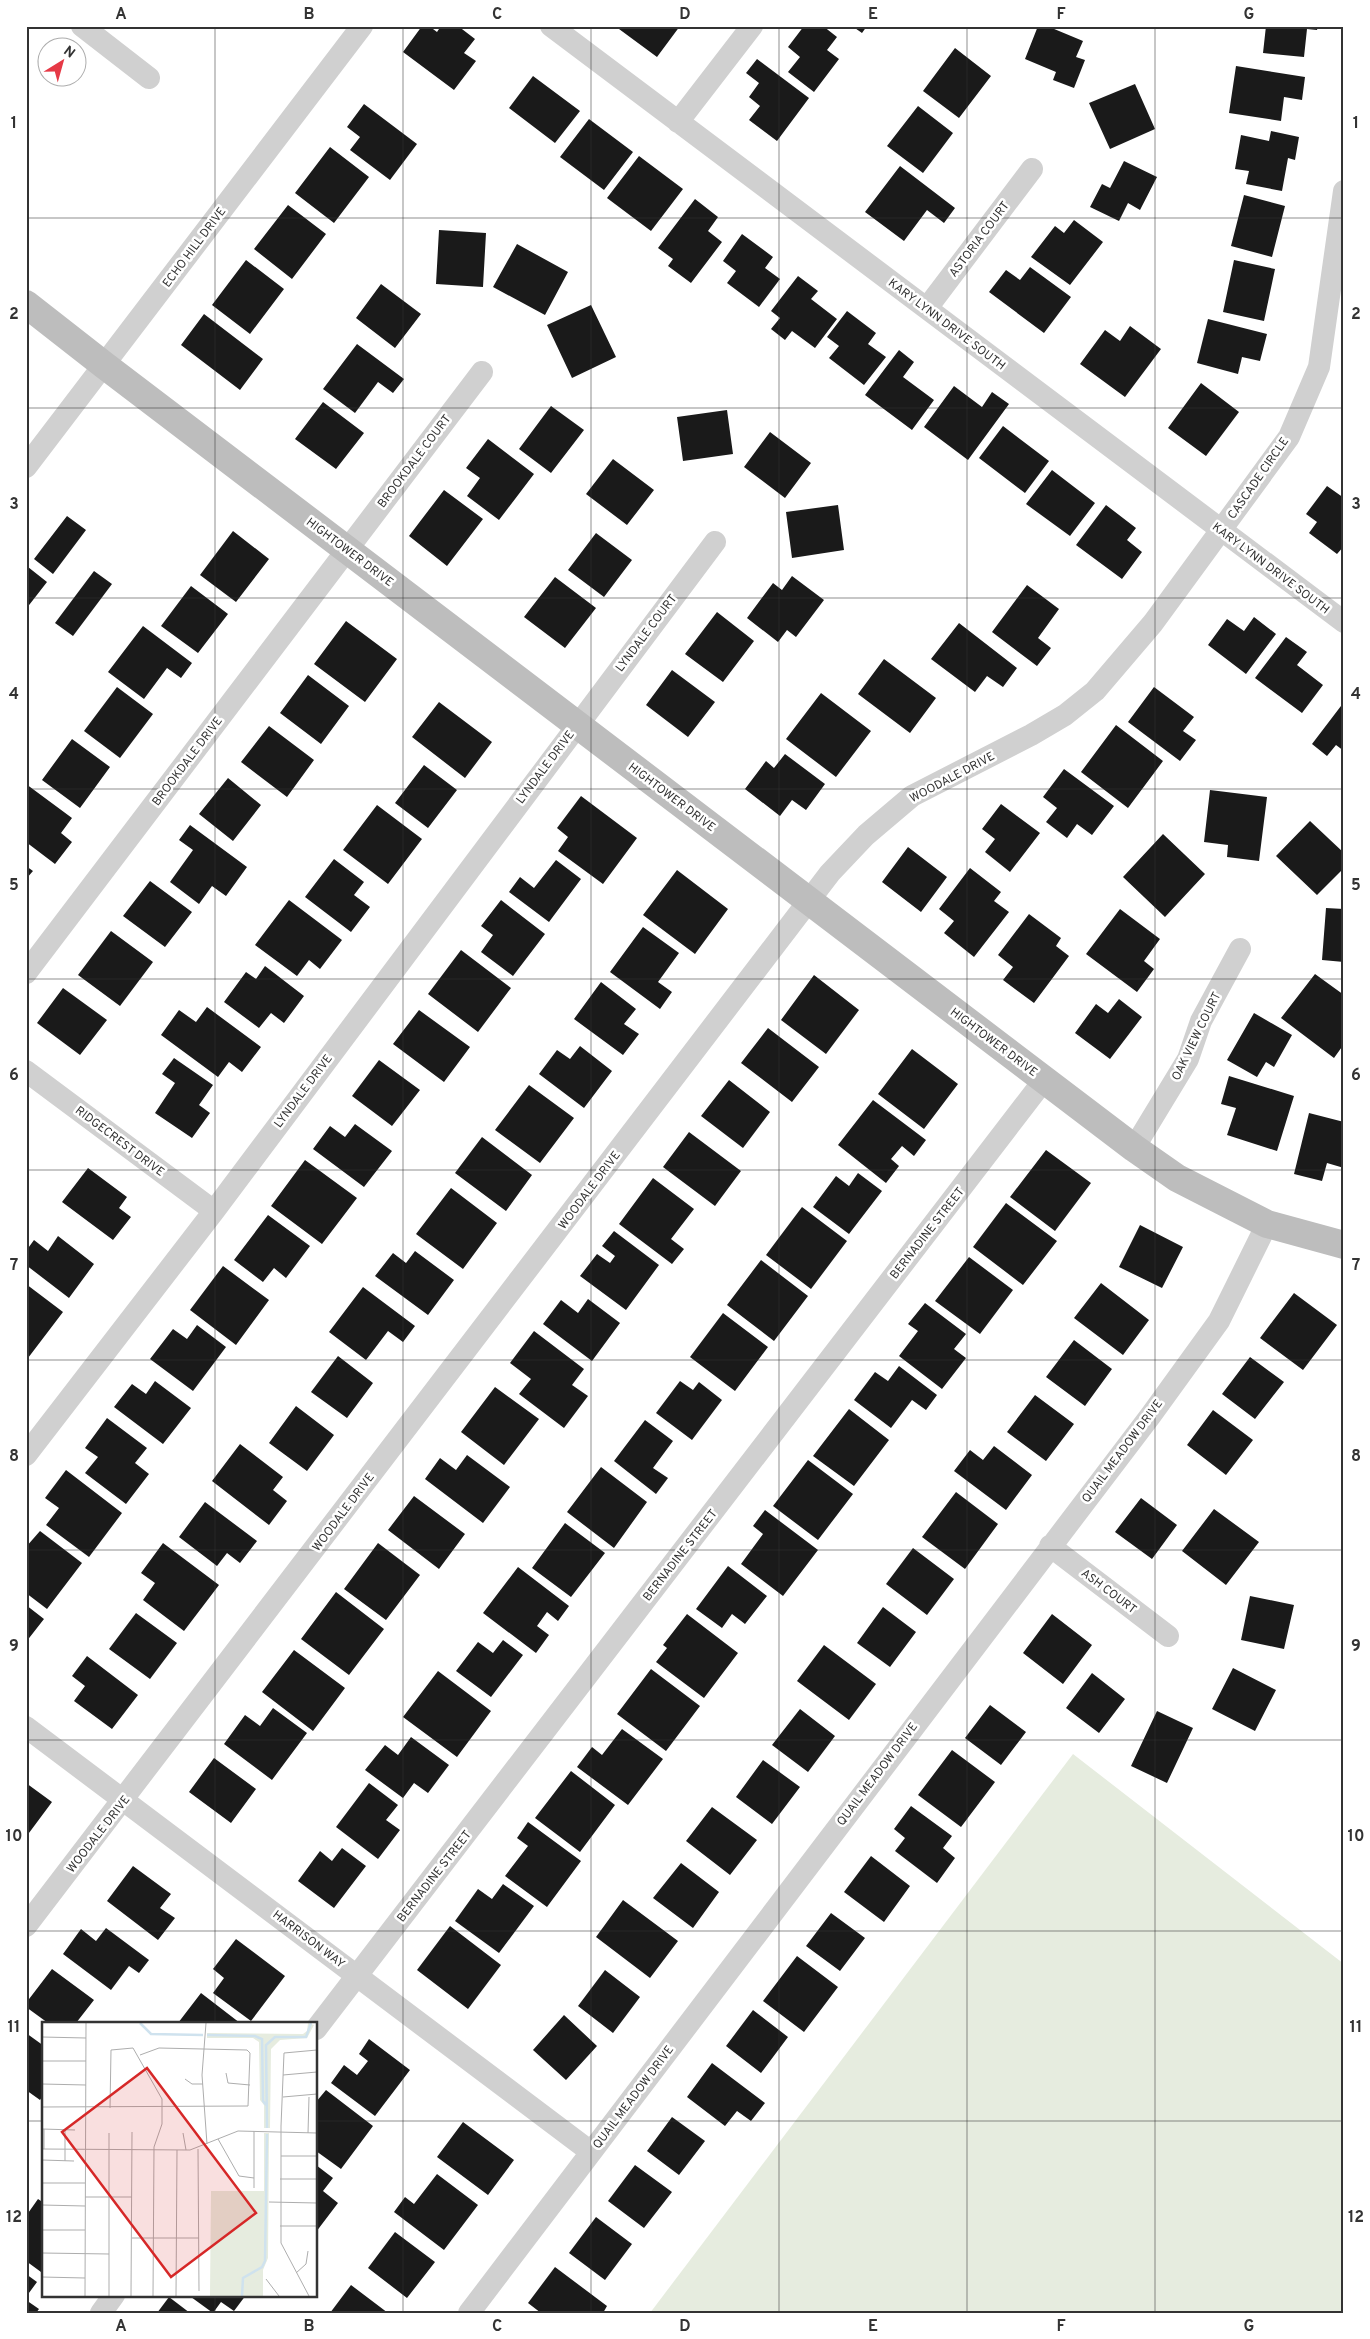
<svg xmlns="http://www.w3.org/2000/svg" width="1370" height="2339" font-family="Overpass,sans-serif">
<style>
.green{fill:#e6ecdf}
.building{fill:#1a1a1a}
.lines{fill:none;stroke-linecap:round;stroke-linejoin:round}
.minor{stroke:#d0d0d0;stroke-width:22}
.secondary{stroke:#bdbdbd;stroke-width:28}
.grid{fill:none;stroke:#333;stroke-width:1;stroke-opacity:0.55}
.labels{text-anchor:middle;stroke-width:5;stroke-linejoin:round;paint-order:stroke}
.street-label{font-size:12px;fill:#333;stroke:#fff}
.inset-river{fill:none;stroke:#cfe2ee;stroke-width:2.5}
.inset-road{fill:none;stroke:#adadad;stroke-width:1}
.view{fill:#d62828;fill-opacity:0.15;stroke:#d62828;stroke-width:2.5}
.inset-edge{fill:none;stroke:#333;stroke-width:2.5}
.neatline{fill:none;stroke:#333;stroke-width:2}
.grid-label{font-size:16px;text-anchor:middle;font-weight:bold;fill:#333}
</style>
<rect width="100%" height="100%" fill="#fff"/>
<path class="green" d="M1073,1754L1344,1964V2313H650Z"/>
<path class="building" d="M422,26H429L437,32L441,26H458L475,39L464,53L476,61L454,90L403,52Z
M620,26H680L657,57L619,29Z
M804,26H823L837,37L827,50L839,59L814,92L788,72L800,57L788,47Z
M852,26H867L862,33Z
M1038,26H1047L1083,41L1076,57L1085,60L1074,88L1053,80L1056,72L1025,59Z
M1266,26H1318L1317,30L1307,29L1304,57L1263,53Z
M955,48L991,76L959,118L923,91Z
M757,59L809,98L777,141L749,120L760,106L749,97L759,83L746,73Z
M1236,66L1305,77L1302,100L1284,97L1281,121L1229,113Z
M533,76L580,111L555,143L509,108Z
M1135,84L1155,129L1110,149L1089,103Z
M364,104L417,144L390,180L350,150L360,137L347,127Z
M918,106L953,133L923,173L887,146Z
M589,119L633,152L604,190L560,157Z
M1271,131L1299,137L1295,160L1288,158L1282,191L1246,184L1249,171L1235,169L1241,135L1269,141Z
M330,147L369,177L334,223L295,193Z
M639,156L683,189L651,231L607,198Z
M1124,161L1157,177L1140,210L1128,203L1119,221L1090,207L1102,184L1110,188Z
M900,166L955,208L944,223L927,210L904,241L865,212Z
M1244,195L1285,206L1272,257L1231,246Z
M695,199L718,217L708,231L722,242L691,283L668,266L673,259L658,248Z
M288,205L326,234L292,279L254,249Z
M1074,220L1103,242L1070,285L1031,257L1055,226L1064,233Z
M439,230L486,233L483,287L436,284Z
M742,234L773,257L765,268L780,279L759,307L727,283L736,271L723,261Z
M517,244L568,272L545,315L493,287Z
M246,260L284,289L250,334L212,305Z
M1234,260L1275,269L1264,321L1223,312Z
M1030,267L1071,297L1044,333L989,292L1006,270L1020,280Z
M798,276L818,291L811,299L837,319L815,348L792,331L785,340L771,329L780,318L771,311Z
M381,284L421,314L395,348L356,318Z
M591,305L616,357L572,378L547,325Z
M847,311L876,333L868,344L886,357L864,385L829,358L839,346L827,337Z
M204,314L263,359L240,390L181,345Z
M1208,319L1267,334L1260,361L1242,357L1238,374L1197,363Z
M1130,326L1161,349L1125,397L1080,364L1105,330L1120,341Z
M357,344L404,379L393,393L378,382L355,413L323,389Z
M899,350L914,362L903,377L934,400L912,430L865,395Z
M1201,383L1239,412L1206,456L1168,428Z
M954,386L982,407L992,392L1009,404L968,460L924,427Z
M323,402L364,433L336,469L295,439Z
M551,406L584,430L551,473L519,449Z
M727,410L733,454L683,461L677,417Z
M1003,426L1049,461L1025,493L979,458Z
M770,432L811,463L785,498L744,467Z
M488,439L534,474L499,520L467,496L480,478L466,468Z
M613,459L654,490L627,525L586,494Z
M1052,470L1095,503L1070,536L1026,504Z
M1327,486L1344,498V546L1337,554L1309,533L1317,522L1306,514Z
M444,490L483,519L447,566L409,536Z
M838,505L844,550L792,558L786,512Z
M1106,505L1136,528L1127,540L1142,552L1122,579L1076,545Z
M67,516L86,530L53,574L34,559Z
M233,531L269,559L236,602L200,575Z
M596,533L632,560L604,597L568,570Z
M28,567L47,582L26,609V569Z
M94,571L112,584L73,636L55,623Z
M792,576L824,600L796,637L787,630L778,642L747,618L773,583L782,590Z
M555,577L596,608L565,648L524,617Z
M1027,585L1059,609L1038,638L1051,648L1037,666L992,632Z
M191,586L228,614L198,653L161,626Z
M717,612L754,641L723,682L685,654Z
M1254,617L1276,634L1246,674L1208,645L1227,619L1244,631Z
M346,621L397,659L365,702L314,664Z
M959,623L1017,668L1003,687L987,676L975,692L931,659Z
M143,626L192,663L181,678L167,668L144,699L108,672Z
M1286,637L1307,652L1297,665L1323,685L1302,713L1255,678Z
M884,659L936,698L910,733L858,694Z
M672,670L715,702L688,737L646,705Z
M308,675L349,706L321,744L280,713Z
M117,687L153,714L120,758L84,731Z
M1154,687L1194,717L1183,731L1196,740L1180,761L1128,722Z
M821,693L871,731L836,777L786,739Z
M439,702L492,742L465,778L412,737Z
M1344,702V751L1336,745L1327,756L1312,744Z
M1116,725L1163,761L1128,808L1081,772Z
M269,726L314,760L287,797L241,762Z
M72,739L110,767L80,808L42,780Z
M785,754L825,784L806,810L792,800L780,816L745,789L766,761L774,768Z
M424,765L457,790L428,828L395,803Z
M1064,769L1114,806L1092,835L1077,824L1067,838L1046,822L1057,808L1043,797Z
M228,778L261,805L233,841L199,814Z
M26,784L72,818L61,833L72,842L55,864L26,842Z
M1210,790L1267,797L1259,861L1227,857L1228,845L1204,842Z
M581,796L637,838L603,884L558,851L568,837L557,828Z
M1001,804L1040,833L1010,872L985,852L995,839L982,829Z
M377,805L422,839L388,884L343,850Z
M1310,821L1344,853V868L1317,895L1276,856Z
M190,825L247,867L226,896L212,886L199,904L170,882L193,850L179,840Z
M1163,834L1205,874L1165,917L1123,877Z
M908,847L947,877L921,912L882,882Z
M334,859L364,882L354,895L370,907L351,932L305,897Z
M556,860L581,879L549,922L509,892L520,877L534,888Z
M26,866L33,871L26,879Z
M970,868L1001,892L994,901L1009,912L974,957L944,933L954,921L939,909Z
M677,870L728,909L695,954L643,915Z
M150,881L192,912L165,947L123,916Z
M289,900L342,940L320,969L309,960L297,976L255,945Z
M501,900L545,934L513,976L481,952L493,935L481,926Z
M1326,908L1344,909V962L1322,960Z
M1120,909L1160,939L1144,961L1154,969L1137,992L1086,954Z
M1029,914L1061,938L1056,946L1069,956L1034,1003L1003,980L1013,967L998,955Z
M643,927L679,953L658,982L672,992L660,1009L610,972Z
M111,931L153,962L120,1006L78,975Z
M461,950L511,988L478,1032L428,994Z
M265,966L304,996L284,1023L271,1013L259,1028L224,1002L246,972L256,979Z
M1315,974L1344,995V1044L1334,1058L1281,1018Z
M814,975L859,1010L826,1054L781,1020Z
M601,982L636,1009L624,1024L639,1034L623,1055L574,1019Z
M63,988L107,1020L80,1055L37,1023Z
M1119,999L1142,1017L1110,1059L1075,1033L1096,1004L1108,1013Z
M207,1007L261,1047L242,1072L229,1062L218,1077L161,1035L179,1010L196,1022Z
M419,1010L470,1047L444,1082L393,1044Z
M1254,1013L1292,1035L1274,1067L1266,1062L1257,1077L1227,1060Z
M768,1028L819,1067L792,1102L741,1063Z
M580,1046L612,1071L584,1108L539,1074L557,1050L570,1059Z
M912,1049L958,1084L924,1129L878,1094Z
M174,1058L213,1085L199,1105L210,1113L192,1138L155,1113L175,1083L162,1074Z
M379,1060L420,1090L392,1126L352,1096Z
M1229,1076L1294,1096L1277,1151L1227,1135L1236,1108L1221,1104Z
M729,1080L770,1112L743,1148L701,1116Z
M529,1085L574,1118L540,1163L495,1130Z
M873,1100L926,1140L914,1156L902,1146L891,1159L899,1166L886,1183L838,1145Z
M1309,1113L1344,1122V1168L1327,1163L1322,1181L1294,1174Z
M355,1124L392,1151L364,1187L313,1149L330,1126L345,1137Z
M689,1132L741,1171L715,1206L663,1167Z
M482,1137L532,1175L506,1211L455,1173Z
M1046,1150L1091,1183L1055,1231L1010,1197Z
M305,1160L357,1198L322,1244L271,1206Z
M88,1168L127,1197L119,1208L131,1217L113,1240L62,1202Z
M858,1173L882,1191L849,1234L813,1207L836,1176L849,1186Z
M653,1178L694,1209L671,1239L684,1249L672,1264L619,1224Z
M451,1188L497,1223L463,1269L416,1234Z
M1006,1203L1057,1241L1023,1285L973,1247Z
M802,1207L847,1241L811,1289L766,1255Z
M268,1215L310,1246L286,1278L274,1268L263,1282L234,1260Z
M1140,1225L1183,1247L1162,1288L1119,1267Z
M614,1231L659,1265L626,1310L580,1276L597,1254L610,1263L615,1256L602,1246Z
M58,1236L94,1264L69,1298L26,1265V1251L34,1240L48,1251Z
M415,1251L454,1280L428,1315L375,1276L393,1253L406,1263Z
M969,1257L1013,1290L980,1334L935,1301Z
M761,1260L808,1296L774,1341L727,1305Z
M223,1266L269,1300L236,1345L190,1310Z
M1101,1283L1149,1320L1123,1355L1074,1318Z
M26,1284L63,1312L28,1358L26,1356Z
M363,1287L415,1326L403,1342L388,1331L366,1360L329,1332Z
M1294,1293L1337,1325L1303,1370L1260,1338Z
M588,1299L620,1323L592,1361L543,1324L561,1300L578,1313Z
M925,1303L966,1334L954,1349L966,1358L942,1389L899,1356L918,1331L908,1324Z
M723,1313L768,1347L735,1391L690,1357Z
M197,1325L226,1347L193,1391L150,1359L173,1329L187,1339Z
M534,1331L584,1369L572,1385L588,1396L564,1428L519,1394L531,1379L510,1363Z
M1074,1340L1112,1369L1085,1406L1046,1377Z
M338,1356L373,1383L347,1418L311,1392Z
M1250,1357L1284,1382L1255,1419L1222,1394Z
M899,1366L937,1395L926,1410L912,1400L891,1428L854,1400L875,1372L888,1381Z
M155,1381L191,1408L163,1444L114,1407L132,1384L146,1394Z
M680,1381L693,1390L699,1382L722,1400L692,1440L656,1413Z
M495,1387L539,1419L504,1465L461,1432Z
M1035,1395L1074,1424L1046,1461L1007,1432Z
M296,1406L334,1435L307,1471L269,1443Z
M849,1409L889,1440L854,1486L813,1456Z
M1213,1410L1253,1440L1226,1475L1187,1445Z
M107,1418L147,1448L135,1463L149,1474L126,1504L85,1473L98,1457L85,1448Z
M645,1420L673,1441L653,1468L668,1478L656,1494L614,1461Z
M240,1444L283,1477L273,1490L287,1501L269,1525L212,1481Z
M994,1446L1032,1475L1006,1510L954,1471L970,1450L983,1460Z
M467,1455L510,1487L483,1523L425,1479L440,1458L456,1470Z
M808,1460L853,1494L818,1540L773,1506Z
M601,1467L647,1502L614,1548L567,1512Z
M66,1470L122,1513L89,1557L46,1525L59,1508L45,1498Z
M956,1492L998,1524L965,1569L922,1537Z
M414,1496L465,1534L439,1569L388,1530Z
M1141,1498L1177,1525L1152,1559L1115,1532Z
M205,1502L257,1541L240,1563L227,1553L217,1566L179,1537Z
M1214,1509L1259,1542L1226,1585L1182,1551Z
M765,1510L818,1550L783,1596L741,1564L763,1534L753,1526Z
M565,1523L605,1553L571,1597L532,1568Z
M40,1531L82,1563L47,1609L26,1593V1547Z
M163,1543L219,1585L184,1631L143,1600L155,1583L141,1573Z
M378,1543L420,1575L386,1620L344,1589Z
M913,1548L954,1579L927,1615L886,1584Z
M728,1566L767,1596L745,1624L732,1614L722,1628L696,1609Z
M518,1567L569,1606L558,1621L547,1612L537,1626L549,1635L536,1653L483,1613Z
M336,1592L384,1629L349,1675L301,1639Z
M1250,1596L1294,1605L1284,1649L1241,1640Z
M26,1605L44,1619L26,1642Z
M883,1607L916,1632L890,1667L857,1643Z
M136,1613L177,1643L150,1679L109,1649Z
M687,1614L738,1653L704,1698L656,1662L667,1648L663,1645Z
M1052,1614L1092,1645L1063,1684L1023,1653Z
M503,1640L523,1655L491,1697L456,1671L478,1642L493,1653Z
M824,1645L876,1684L849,1720L797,1681Z
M294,1650L345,1688L313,1731L262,1692Z
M87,1656L138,1695L112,1729L74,1701L85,1686L72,1676Z
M1233,1668L1276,1690L1255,1731L1212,1709Z
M651,1669L700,1706L666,1751L617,1714Z
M438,1671L491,1711L457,1757L403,1717Z
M1092,1673L1125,1699L1099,1733L1066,1708Z
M990,1705L1026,1732L1001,1765L965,1738Z
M273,1708L307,1733L272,1780L224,1744L245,1715L260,1726Z
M800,1709L835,1736L808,1772L772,1745Z
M1157,1711L1193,1728L1167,1783L1131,1766Z
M622,1729L663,1759L628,1805L577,1767L592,1747L602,1755Z
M411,1737L449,1765L428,1793L414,1783L403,1798L365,1770L385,1745L398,1755Z
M952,1750L995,1782L961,1827L918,1795Z
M214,1758L256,1789L231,1823L189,1792Z
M763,1760L800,1787L772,1824L736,1797Z
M571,1771L615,1805L580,1852L535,1818Z
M26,1783L52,1802L26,1837Z
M369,1783L398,1805L386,1820L400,1830L378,1859L336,1827Z
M911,1806L952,1836L943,1848L955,1858L937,1883L895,1851L905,1838L894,1829Z
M712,1807L757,1840L730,1875L686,1841Z
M528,1822L581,1861L547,1907L505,1876L528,1846L517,1838Z
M342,1848L366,1866L334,1908L298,1881L320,1851L332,1861Z
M871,1856L910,1886L884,1922L844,1892Z
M681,1863L719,1892L693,1928L653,1898Z
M133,1866L171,1894L160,1908L175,1918L158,1940L107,1901Z
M503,1884L534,1906L499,1953L455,1921L478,1889L492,1899Z
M623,1900L678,1941L650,1978L596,1937Z
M831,1913L865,1938L840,1971L806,1946Z
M450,1926L501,1965L468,2009L417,1970Z
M106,1928L149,1960L139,1973L129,1966L111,1990L63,1954L81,1929L96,1941Z
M236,1939L285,1976L251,2021L213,1993L224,1978L213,1969Z
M797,1956L838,1987L804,2032L763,2001Z
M52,1969L94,2000L76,2023H48L26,2007V2003Z
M605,1970L640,1997L613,2033L578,2006Z
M201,1993L240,2023H178Z
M753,2010L788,2037L761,2073L726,2046Z
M564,2015L597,2046L566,2080L533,2050Z
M26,2033L44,2046V2094L40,2100L26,2090Z
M369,2039L410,2070L375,2116L331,2083L344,2065L357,2075L368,2061L359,2054Z
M712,2063L765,2103L751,2121L737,2111L725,2126L687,2097Z
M326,2090L373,2126L341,2169L316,2151V2131L318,2128L316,2126V2102Z
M672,2117L705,2141L679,2175L647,2151Z
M463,2122L514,2160L488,2195L437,2157Z
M316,2165L333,2178L323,2191L338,2203L316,2232Z
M635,2165L672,2192L644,2228L608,2201Z
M437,2174L478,2205L444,2250L394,2212L405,2197L414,2204Z
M38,2199L44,2203V2269L41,2272L26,2261V2216Z
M596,2217L632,2244L605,2280L569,2253Z
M395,2232L435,2262L407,2298L368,2268Z
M555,2267L607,2306L603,2313H541L528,2303Z
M26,2274L37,2282L26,2297Z
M351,2285L388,2313H330Z
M192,2295H246L234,2311L221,2302L213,2313L191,2297Z
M169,2297L190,2313H157Z
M26,2300L39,2309L36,2313H26Z"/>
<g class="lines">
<path class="minor" d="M82,26L149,78
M551,26L1344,622
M678,122L752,26
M927,308L1032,169
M26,467L362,26
M26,973L482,372
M26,1071L214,1211
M1134,1148L1188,1059L1201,1021L1240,949
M26,1455L214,1211L715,542
M1050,1546L1168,1636
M26,1727L591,2152
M26,1926L830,873L866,835L912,796L1031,735L1065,715L1095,691L1153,623L1289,437L1319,367L1344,191
M316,2029L1044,1080
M101,2313L114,2295
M469,2313L1151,1415L1219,1321L1267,1224"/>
<path class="secondary" d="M26,304L104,365L1134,1148L1177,1178L1267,1224L1344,1245"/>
</g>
<path class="grid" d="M215,26V2023M403,26V2313M591,26V2313M779,26V2313M967,26V2313M1155,26V2313M26,218H1344M26,408H1344M26,598H1344M26,789H1344M26,979H1344M26,1170H1344M26,1360H1344M26,1550H1344M26,1740H1344M26,1931H1344M26,2121H44M316,2121H1344M215,2295V2313"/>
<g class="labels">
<g class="street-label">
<text transform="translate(979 239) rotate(-53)" y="4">ASTORIA COURT</text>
<text transform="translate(194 247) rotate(-53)" y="4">ECHO HILL DRIVE</text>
<text transform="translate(947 324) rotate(37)" y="4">KARY LYNN DRIVE SOUTH</text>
<text transform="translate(414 461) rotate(-53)" y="4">BROOKDALE COURT</text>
<text transform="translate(1258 478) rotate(-55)" y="4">CASCADE CIRCLE</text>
<text transform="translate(350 552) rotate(37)" y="4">HIGHTOWER DRIVE</text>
<text transform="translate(1271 568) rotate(37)" y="4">KARY LYNN DRIVE SOUTH</text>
<text transform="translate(646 633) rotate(-53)" y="4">LYNDALE COURT</text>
<text transform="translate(187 761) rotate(-53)" y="4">BROOKDALE DRIVE</text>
<text transform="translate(545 767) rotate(-53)" y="4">LYNDALE DRIVE</text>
<text transform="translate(952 777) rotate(-28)" y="4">WOODALE DRIVE</text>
<text transform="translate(672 797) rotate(37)" y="4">HIGHTOWER DRIVE</text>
<text transform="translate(1196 1036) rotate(-64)" y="4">OAK VIEW COURT</text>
<text transform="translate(994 1042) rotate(37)" y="4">HIGHTOWER DRIVE</text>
<text transform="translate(303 1091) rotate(-53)" y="4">LYNDALE DRIVE</text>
<text transform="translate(120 1141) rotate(37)" y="4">RIDGECREST DRIVE</text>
<text transform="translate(589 1190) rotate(-53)" y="4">WOODALE DRIVE</text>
<text transform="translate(927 1233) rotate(-52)" y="4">BERNADINE STREET</text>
<text transform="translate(1122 1451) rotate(-53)" y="4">QUAIL MEADOW DRIVE</text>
<text transform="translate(343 1512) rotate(-53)" y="4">WOODALE DRIVE</text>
<text transform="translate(680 1555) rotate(-52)" y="4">BERNADINE STREET</text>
<text transform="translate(1109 1591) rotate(37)" y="4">ASH COURT</text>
<text transform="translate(877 1774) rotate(-53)" y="4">QUAIL MEADOW DRIVE</text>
<text transform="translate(98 1834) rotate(-52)" y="4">WOODALE DRIVE</text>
<text transform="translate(434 1876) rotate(-52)" y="4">BERNADINE STREET</text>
<text transform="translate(309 1939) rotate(37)" y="4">HARRISON WAY</text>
<text transform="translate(633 2097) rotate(-53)" y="4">QUAIL MEADOW DRIVE</text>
</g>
</g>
<g transform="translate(42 2022)">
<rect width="275" height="275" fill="#fff"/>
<path d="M266,1L272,3L265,16L238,18L229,27L228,106H222V83L218,78L217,20L211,16H165V11L261,12L265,9ZM222,111H227L226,236L221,248V274H168L169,169H222Z" fill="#e6ecdf"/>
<path class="inset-river" d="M98,1L109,12L161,13M165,13L213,14L220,17L221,79L224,83M225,106L224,23L233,15H264L269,1M200,274L201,256L220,245L223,239L225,112"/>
<path class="inset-road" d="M164,1L160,53L165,122M0,15L44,16M0,39H44M184,51L186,61L208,63M241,53L275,50M143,57L150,62H161M0,62L44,63M241,75L275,72M0,85L206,84L208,31L205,28L117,26L98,33M68,86L69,28L91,26L120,77V102L112,125L111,274M0,107L33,108M212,109V166M141,111L144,128M266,111L267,75M176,117L197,154L212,156M0,127L148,128L196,109L275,111M2,127V107M156,127L157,269M239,134H275M0,138L32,139M23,139V108M238,157H275M0,161H43M43,175H90M227,180L275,181M0,183L43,184M238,204H275M0,208H43M90,216H157M0,231L67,232M254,251L264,242L266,229M0,255L43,256M224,257L237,274M43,274L44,1M67,274V111M89,274L90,110M134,274L135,128M267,274L239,221V104L242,31L275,28"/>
<path class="view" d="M105,46L214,191L129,255L20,110Z"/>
<rect width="275" height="275" class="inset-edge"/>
</g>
<rect width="1370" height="2339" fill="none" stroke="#ffffff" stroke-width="55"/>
<g transform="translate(62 62) rotate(37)"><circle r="24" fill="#ffffff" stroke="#adadad"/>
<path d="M0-4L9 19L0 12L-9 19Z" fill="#e63946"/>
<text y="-8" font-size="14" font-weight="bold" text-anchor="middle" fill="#333333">N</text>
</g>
<rect x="28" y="28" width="1314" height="2284" class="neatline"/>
<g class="grid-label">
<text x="121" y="19">A</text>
<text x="309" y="19">B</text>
<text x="497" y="19">C</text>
<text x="685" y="19">D</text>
<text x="873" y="19">E</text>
<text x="1061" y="19">F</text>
<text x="1249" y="19">G</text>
<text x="14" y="128">1</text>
<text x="1356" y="128">1</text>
<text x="14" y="319">2</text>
<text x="1356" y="319">2</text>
<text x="14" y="509">3</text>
<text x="1356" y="509">3</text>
<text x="14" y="699">4</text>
<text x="1356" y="699">4</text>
<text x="14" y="890">5</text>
<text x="1356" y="890">5</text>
<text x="14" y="1080">6</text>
<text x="1356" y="1080">6</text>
<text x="14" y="1270">7</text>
<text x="1356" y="1270">7</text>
<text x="14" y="1461">8</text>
<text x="1356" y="1461">8</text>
<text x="14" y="1651">9</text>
<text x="1356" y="1651">9</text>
<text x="14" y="1841">10</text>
<text x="1356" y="1841">10</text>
<text x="14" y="2032">11</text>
<text x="1356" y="2032">11</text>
<text x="14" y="2222">12</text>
<text x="1356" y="2222">12</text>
<text x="121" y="2331">A</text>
<text x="309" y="2331">B</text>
<text x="497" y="2331">C</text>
<text x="685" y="2331">D</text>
<text x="873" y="2331">E</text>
<text x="1061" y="2331">F</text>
<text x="1249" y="2331">G</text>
</g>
</svg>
